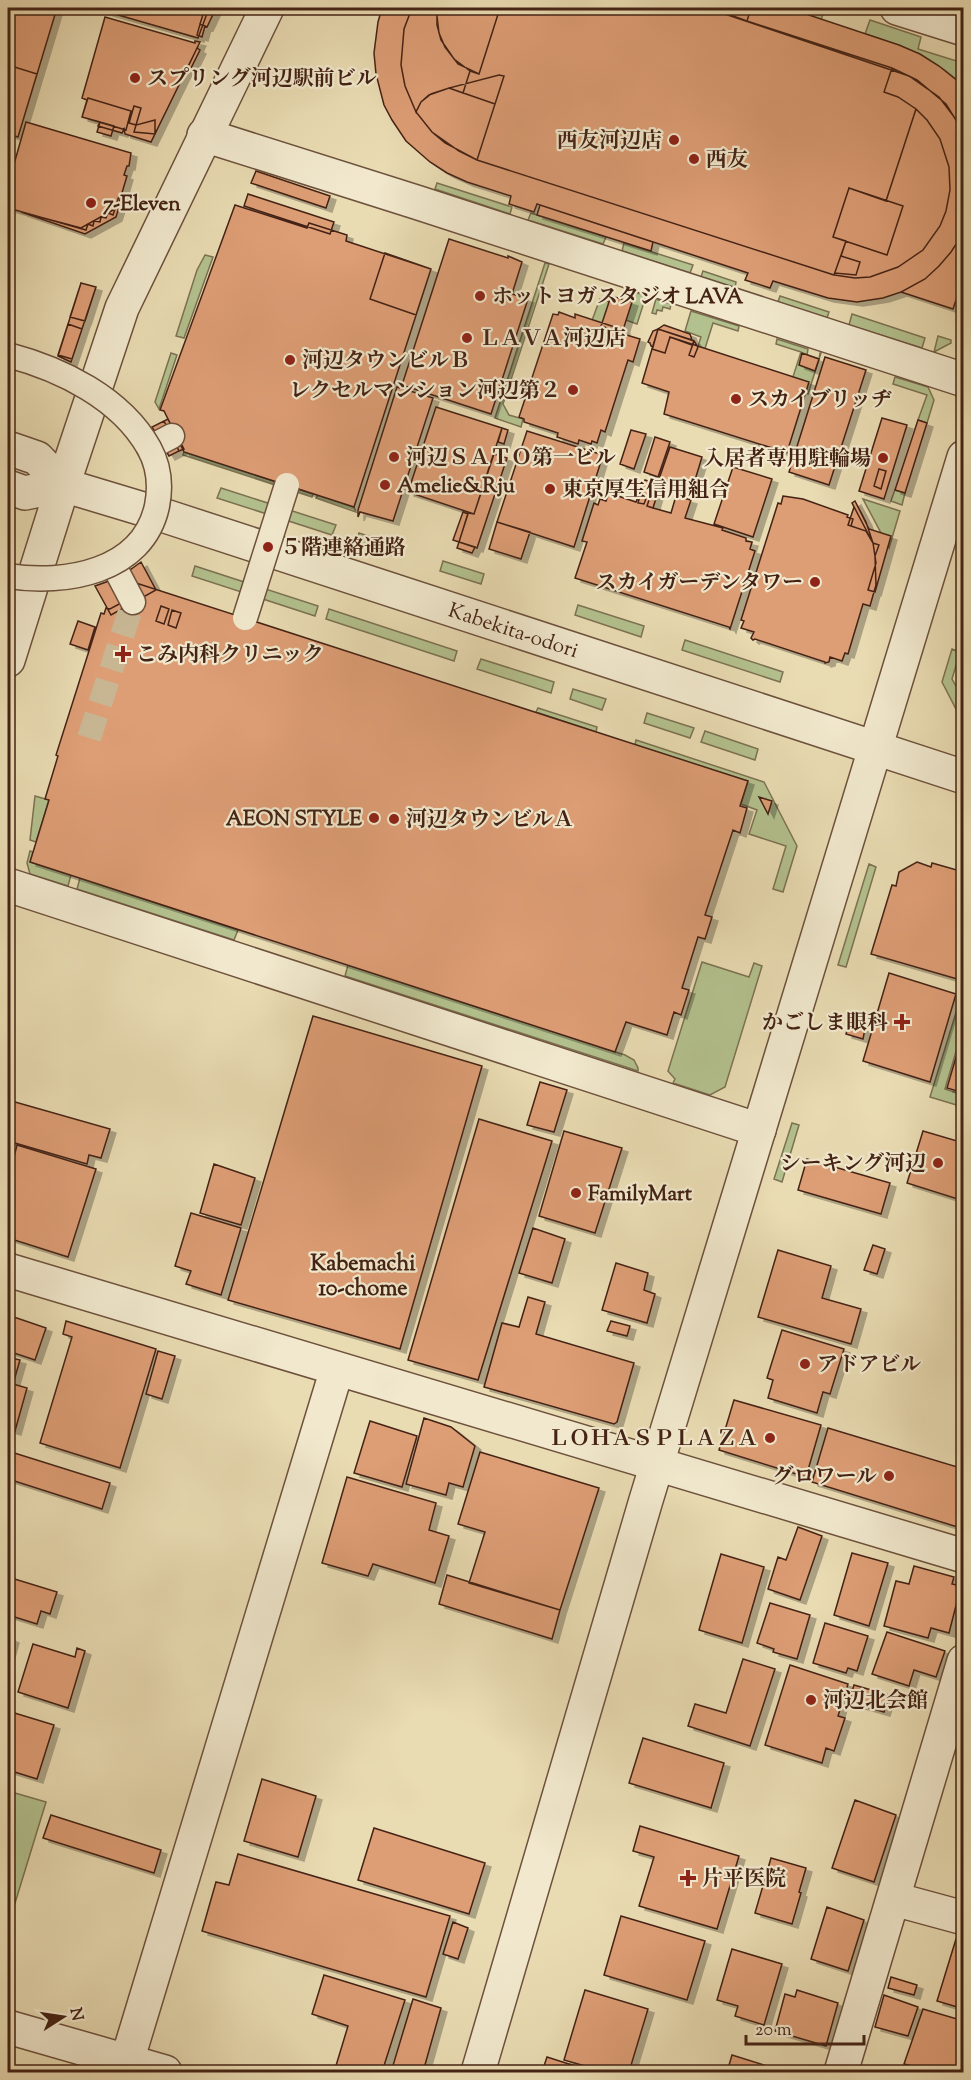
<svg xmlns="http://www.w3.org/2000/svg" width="971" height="2080" font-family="'Sorts Mill Goudy','Noto Serif JP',serif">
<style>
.green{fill:#b3c18e;stroke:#7c7252;stroke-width:1.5}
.building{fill:#dd9d75;stroke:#442315;stroke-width:1.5;filter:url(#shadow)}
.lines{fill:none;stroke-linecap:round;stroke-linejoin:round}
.pedestrian-tunnel{stroke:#c8b693;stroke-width:24;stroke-dasharray:24 12;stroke-linecap:butt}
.pedestrian-casing{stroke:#6d513c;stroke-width:27}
.minor-casing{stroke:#6d513c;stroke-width:36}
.tertiary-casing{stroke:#6d513c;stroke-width:36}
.pedestrian{stroke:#f1e8cd;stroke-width:24}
.minor{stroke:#f1e8cd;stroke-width:33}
.tertiary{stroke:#f1e8cd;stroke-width:33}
.pedestrian-bridge-casing{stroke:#6d513c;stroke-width:27;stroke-linecap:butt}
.pedestrian-bridge{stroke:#f1e8cd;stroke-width:24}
.poi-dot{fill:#8f2418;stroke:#f1e8cd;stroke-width:2}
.labels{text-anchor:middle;stroke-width:4.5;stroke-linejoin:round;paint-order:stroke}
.poi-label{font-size:21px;font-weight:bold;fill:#442315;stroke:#f1e8cd;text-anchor:start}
.street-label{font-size:21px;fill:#442315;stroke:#f1e8cd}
.neighbourhood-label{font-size:22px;font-weight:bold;fill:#442315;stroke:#f1e8cd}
</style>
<defs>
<filter id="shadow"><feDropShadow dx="6" dy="4" stdDeviation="0" flood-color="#0004"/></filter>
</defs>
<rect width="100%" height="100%" fill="#e9dbb2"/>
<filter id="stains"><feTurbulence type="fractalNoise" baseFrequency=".00333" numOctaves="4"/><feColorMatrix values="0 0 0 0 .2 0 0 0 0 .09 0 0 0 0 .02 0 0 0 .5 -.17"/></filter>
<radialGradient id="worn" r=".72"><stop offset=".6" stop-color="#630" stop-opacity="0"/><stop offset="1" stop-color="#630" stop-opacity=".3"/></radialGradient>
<path class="green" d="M803,8H825L821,20L798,12Z
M870,20L921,37L918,49L963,63V86C930,57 907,47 865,34Z
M437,183L512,207L510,214L435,189Z
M531,213L606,237L603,244L528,220Z
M624,243L693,265L690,273L622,251Z
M205,255L213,257L184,338L176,336L197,270Z
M545,263L549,264L503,404L509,415L523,419L521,427L495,418Z
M703,271L736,282L735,288L701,277Z
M632,291L646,296L637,324L623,319Z
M780,296L829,312L827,318L778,302Z
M600,299L612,303L604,327L591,323Z
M656,299L671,304L670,309L663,307L662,311L657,310L656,314L652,313Z
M691,311L739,326L738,331L713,323L703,355L696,352L701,337L685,331Z
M852,314L925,338L922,348L849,325Z
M938,336L951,340V343L934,352Z
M777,339L808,349L807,355L819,359L820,353H821L808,394L761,378L791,383L801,352L776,344Z
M171,353L177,355L159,409L155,402Z
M895,377L928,387L934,400L927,423L918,420L927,395L893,384Z
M184,452L313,494L312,497L183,455Z
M221,488L336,525L332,535L217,498Z
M895,490L905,493L902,505L891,501Z
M318,495L354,507L356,512L316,498Z
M863,499L900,511L889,548Z
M359,533L395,545L391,555L356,543Z
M443,561L484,574L481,584L440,571Z
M195,566L318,606L315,616L192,576Z
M578,605L644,626L641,637L575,615Z
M329,609L457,651L454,661L326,619Z
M685,640L783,672L780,682L682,650Z
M952,649L960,652L952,679L956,686L963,688V711L956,709L942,682Z
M481,659L554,682L551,693L477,669Z
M573,689L606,699L602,710L570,699Z
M538,708L597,727L596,732L536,712Z
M647,713L694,728L690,738L644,723Z
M705,731L758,749L755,760L701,742Z
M636,740L764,782L797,846L783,892L773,889L786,846L749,834L757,810L741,804L748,781L635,745Z
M35,796L49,800L36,842L30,840Z
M30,851L33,852L30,862L71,875L68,886L30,874L27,863Z
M869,864L876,867L846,967L838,965Z
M80,878L238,930L234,940L77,889Z
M702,962L749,977L754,963L762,966L725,1087L710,1095L673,1083L675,1079L668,1071Z
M348,965L625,1055L634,1060L638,1068V1071L345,976Z
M963,990V1028L945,1089L963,1095V1107L930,1097Z
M792,1123L799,1125L782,1182L774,1179Z
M8,1791L46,1802L8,1926Z"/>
<path class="building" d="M8,8H57L18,137L8,134Z
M94,8H209L198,38Z
M205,8H216L207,27L200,24Z
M382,8H707L892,68L917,80L946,104L964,133V276L953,309L901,292L883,298L857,302L828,298L773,281L770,288L745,280L748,273L540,205L537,204L534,212L509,204L511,196L467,182L447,173L430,162L406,141L392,120L384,105L376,74L374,53L378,22Z
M412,8H437V25L441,40L454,59L470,71L463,93L449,88L431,94L421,102L416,112L405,86L401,65L404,29Z
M436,8H500L479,74L458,64L445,47L439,33Z
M500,8H707L892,68L884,92L898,97L916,109L886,201L849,188L833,237L846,241L834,275L477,160L459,151L432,132L416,112L421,102L429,95L449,88L463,93L470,71L479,74Z
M707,8H788L899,45L920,54L939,66L964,86V130L939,97L909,76Z
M723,8H751L747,21L722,12Z
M105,17L195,43V41L200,42L151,142L125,134L124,129L122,133L98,126L100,122L82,117L87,100L82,98Z
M200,24L205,26L202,37L197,35Z
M197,48L200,50L190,70L187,69Z
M8,65L37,74L18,137L8,134Z
M499,75L504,76L495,104L449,88Z
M449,88L495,104L477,160L445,143L432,132L416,112L421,102L429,95Z
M88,98L131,111L126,130L82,117Z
M134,106L141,108L136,125L129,123Z
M916,109L927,120L940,139L949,167L950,190L946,211L940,226L923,250L898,267L870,277L855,278L834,275L835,273L856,275L860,262L841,256L846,241L833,237L849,188L886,201Z
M155,120V134L134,132L136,125Z
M26,122L131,153L129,166H127L124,175L127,176L119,203H117L113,215L108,213L106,218L101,217L100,222L94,221L93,226L88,224L86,230L8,208V185Z
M100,122L114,126L111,136L97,132Z
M256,171L330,196L326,208L251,183Z
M849,188L903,206L887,255L833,237Z
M248,194L334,222L330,234L244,206Z
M119,196L122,197L116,217L85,234L21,212L81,228L115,209Z
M235,205L307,228L309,223L347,235L346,241L349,242L431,269L354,507L184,452L164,411L160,410Z
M540,205L653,242L651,251L537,215Z
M964,232V276L953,309L901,292L925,279L939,266L951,252Z
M449,239L508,258V256L522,262L512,294L528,299L491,414L402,385Z
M385,253L431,269L416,315L370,299Z
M81,283L96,287L71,362L58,356Z
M81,283L96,287L85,321L70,317Z
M611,296L632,302L622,333L601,326Z
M559,312L575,318V314L624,330L623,334L640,339L633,362L628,360L605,432L601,430L597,443L592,441L591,444L579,440L578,444L557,437L558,433L524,422V419L519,417L553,314L558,315Z
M68,324L82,329L72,359L58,355Z
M664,325L690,334L692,340L658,329Z
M658,329L694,341L692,345L670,337L665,353L652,349Z
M658,329L653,347L651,346L650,343L648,342L653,331Z
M670,337L809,382L789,446L788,453L664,414L669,392L642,383L652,349L665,353Z
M694,341L698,347L694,357L689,355Z
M802,353L819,359L815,371L799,365Z
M825,357L866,370L829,485L789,472Z
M397,387L433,398L393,521L360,512L358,517V510Z
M436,407L502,428L474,514L408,492Z
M882,418L907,425L884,499L859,491Z
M168,419L184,449L179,451L164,421Z
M918,420L927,423L905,493L895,490Z
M164,421L179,451L169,456L152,427Z
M502,428L508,430L504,444L498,442Z
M631,430L646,434L634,469L620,464Z
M527,431L603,455L574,547L497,522Z
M655,437L670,442L658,477L644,472Z
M670,447L702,457L692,490L659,479Z
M494,454L507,458L477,548L459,542L468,513L474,514Z
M733,467L772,479L753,537L714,524Z
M879,469L886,471L881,489L874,486Z
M645,480L660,485L653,508L671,513L676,496L691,500L685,518L723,528L722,530L746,538V541L752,542L750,549L755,551L730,629L729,627L575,578L587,542L582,541L594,503L598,505L600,499L606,501L609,493L636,502Z
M642,488L649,490L644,504L638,503Z
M642,488L649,490L644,504L638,503Z
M642,488L649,490L644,504L638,503Z
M642,488L649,490L644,504L638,503Z
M642,488L649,490L644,504L638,503Z
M642,488L649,490L644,504L638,503Z
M642,488L649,490L644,504L638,503Z
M642,488L649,490L644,504L638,503Z
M642,488L649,490L644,504L638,503Z
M642,488L649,490L644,504L638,503Z
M642,488L649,490L644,504L638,503Z
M652,491L658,492L653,508L647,506Z
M652,491L658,492L653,508L647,506Z
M652,491L658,492L653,508L647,506Z
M652,491L658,492L653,508L647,506Z
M652,491L658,492L653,508L647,506Z
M652,491L658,492L653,508L647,506Z
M652,491L658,492L653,508L647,506Z
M652,491L658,492L653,508L647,506Z
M652,491L658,492L653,508L647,506Z
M652,491L658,492L653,508L647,506Z
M652,491L658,492L653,508L647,506Z
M783,496L803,499L848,515L847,517L853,519L851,526L866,531L873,543L879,545L875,556L876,585L870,606L863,604L848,654L845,653L842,661L830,657L829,662L825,663V662L755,639L753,640L751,638L754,632L741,628L744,621L741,620L778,503L781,504Z
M855,501L866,522L873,543L852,503Z
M855,501L869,529L891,536L875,592L868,590L876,563L873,543L866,531L848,525L854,507L852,503Z
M463,512L468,514L459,542L453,540Z
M497,522L530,532L521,559L489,549Z
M459,542L475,547L472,553L457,548Z
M141,562L156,590L111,615L95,586L120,577Z
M136,583L748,781L740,806L747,808L740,833L733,830L705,915L712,917L705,939L698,937L682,988L689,990L681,1015L674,1012L667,1035L626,1022L615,1052L30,862L49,800L45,799L58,756L56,755L101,613L104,614L106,608L110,609L136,595Z
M161,606L169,609L164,624L156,621Z
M161,606L169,609L164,624L156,621Z
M172,610L181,613L176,628L168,625Z
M172,610L181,613L176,628L168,625Z
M78,621L95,627L88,650L70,644Z
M759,797L772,801L768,814Z
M917,862L931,867L932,863L964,872V981L871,954L892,885L896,886L899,872Z
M889,973L956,994L930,1082L863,1061Z
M313,1016L482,1066L400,1349L228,1300Z
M849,1023L865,1029L863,1039L846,1034Z
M956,1057L964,1059V1093L947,1088Z
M540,1082L567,1090L554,1132L527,1125Z
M8,1100L110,1129L101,1158L89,1155L87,1164L8,1141Z
M479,1119L552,1141L478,1380L408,1360Z
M564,1131L622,1148L595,1233L539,1216Z
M923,1131L964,1143V1201L907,1183Z
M17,1145L96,1169L68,1257L8,1238V1168L11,1169Z
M807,1159L890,1183L881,1214L798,1190Z
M214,1164L255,1178L241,1225L200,1213Z
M191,1213L241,1228L221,1295L186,1284L191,1271L175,1266Z
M533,1228L565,1239L552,1283L519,1273Z
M873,1245L885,1249L877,1274L864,1270Z
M778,1250L831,1266L822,1298L861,1309L851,1344L758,1317Z
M616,1263L648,1273L644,1290L655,1294L647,1323L602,1310Z
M528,1297L545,1302L536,1334L634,1363L617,1422L614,1424L484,1387L502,1323L519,1327Z
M8,1315L46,1328L35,1360L8,1351Z
M66,1321L156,1349L120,1468L40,1443L72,1337L63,1334Z
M611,1321L630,1326L627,1336L607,1331Z
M782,1330L844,1349L830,1394L823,1392L817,1413L768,1398L773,1380L767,1378Z
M158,1351L175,1356L162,1399L146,1394Z
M8,1357L20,1360L13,1384L27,1388L15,1431L8,1429Z
M734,1400L821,1425L806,1477L719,1450Z
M424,1418L451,1427L475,1446L463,1487L449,1483L446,1495L406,1484Z
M370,1421L417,1436L402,1487L354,1473Z
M828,1428L964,1469V1529L812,1482Z
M8,1451L110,1483L102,1509L8,1479Z
M480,1452L599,1488L560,1610L469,1583L485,1532L458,1524Z
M347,1477L436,1503L429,1530L449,1536L435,1583L373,1564L368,1576L322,1563Z
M798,1527L822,1536L800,1600L768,1589L778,1557L786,1560Z
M852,1553L888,1563L869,1626L834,1615Z
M721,1554L764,1567L742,1643L699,1630Z
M914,1566L954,1577L952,1584L961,1586L949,1633L931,1628L928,1638L884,1626L896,1581L909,1584Z
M447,1575L560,1610L552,1639L439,1604Z
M8,1577L57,1592L50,1614L41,1611L37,1624L8,1615Z
M770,1603L810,1615L797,1659L773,1652L774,1649L757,1643Z
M825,1623L868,1636L857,1671L848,1668L846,1673L813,1663Z
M887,1632L945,1651L936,1677L914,1670L909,1686L872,1674Z
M8,1637L13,1639L8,1657Z
M33,1644L75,1657L77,1648L85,1651L68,1708L18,1692Z
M743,1659L775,1669L750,1746L688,1726L695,1704L726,1713Z
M790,1665L848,1684L838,1716L845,1718L834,1751L826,1748L822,1763L765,1745Z
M854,1685L889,1695L884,1712L849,1702Z
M8,1711L54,1725L37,1779L8,1770Z
M643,1738L724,1763L711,1808L629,1783Z
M262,1779L316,1796L298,1857L244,1841Z
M855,1800L896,1815L874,1882L832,1868Z
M964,1814V1858L957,1856L962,1836L958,1835Z
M51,1815L161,1850L154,1873L43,1838Z
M640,1826L739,1856L717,1929L639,1906L654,1857L633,1851Z
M374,1828L485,1863L469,1914L358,1880Z
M238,1854L450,1916L426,1997L202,1931L216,1882L229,1885Z
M771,1858L806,1868L799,1892L801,1893L792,1924L755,1913Z
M827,1907L864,1920L848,1971L811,1959Z
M621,1916L705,1941L687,2000L604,1975Z
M453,1922L468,1928L458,1959L443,1954Z
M956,1939L964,1942V2009L937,2001Z
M732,1949L782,1964L764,2025L735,2016L738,2006L717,2000Z
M324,1975L405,2000L382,2072H347L335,2069L348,2026L312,2014Z
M891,1977L917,1985L914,1995L888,1988Z
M585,1990L648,2009L629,2072H606L564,2060Z
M797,1990L838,2003L826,2046L775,2031L785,1994L795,1997Z
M884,1995L918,2007L908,2036L875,2027Z
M413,1999L441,2008L423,2072H391Z
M923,2009L964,2021V2072H936L904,2064Z
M732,2055L783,2071L782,2072H727Z
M547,2057L594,2072H542Z"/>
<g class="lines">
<path class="pedestrian-tunnel" d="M89,738L133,602"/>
<defs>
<path id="pedestrian" d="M149,448L172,436
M113,564L133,602"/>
<path id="minor" d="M897,8L964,29
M204,135L419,203L964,380
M8,448L37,458L63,485
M8,487L25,493L63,485
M8,660L63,485
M8,885L759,1130
M8,1270L964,1556
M894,1899L964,1918
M8,2027L165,2072
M127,2061L337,1369
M841,2072L964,1661"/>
<g id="tertiary">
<path id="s1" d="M267,8L122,308L63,485L156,513L964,777"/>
<path d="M478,2072L646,1500L964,457"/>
</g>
</defs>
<use href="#pedestrian" class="pedestrian-casing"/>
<use href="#minor" class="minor-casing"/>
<use href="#tertiary" class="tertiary-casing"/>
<use href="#pedestrian" class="pedestrian"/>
<use href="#minor" class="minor"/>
<use href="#tertiary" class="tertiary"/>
<defs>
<path id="pedestrian-bridge" d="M8,355C61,369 121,398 149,448C159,466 161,486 157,506C143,572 65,585 8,576
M245,618L287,485"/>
</defs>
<use href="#pedestrian-bridge" class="pedestrian-bridge-casing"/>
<use href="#pedestrian-bridge" class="pedestrian-bridge"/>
</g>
<g class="poi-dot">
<circle cx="135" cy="78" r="6"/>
<circle cx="674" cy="140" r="6"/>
<circle cx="694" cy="159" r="6"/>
<circle cx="91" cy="203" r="6"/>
<circle cx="480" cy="296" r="6"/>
<circle cx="467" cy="338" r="6"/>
<circle cx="290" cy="360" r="6"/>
<circle cx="573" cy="390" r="6"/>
<circle cx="736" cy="399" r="6"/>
<circle cx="394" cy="457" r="6"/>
<circle cx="883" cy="458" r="6"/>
<circle cx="385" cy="485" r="6"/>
<circle cx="550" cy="489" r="6"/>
<circle cx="268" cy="547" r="6"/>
<circle cx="815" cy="582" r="6"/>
<path d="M120 645h6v6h6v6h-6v6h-6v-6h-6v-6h6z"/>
<circle cx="374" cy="818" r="6"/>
<circle cx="394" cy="819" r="6"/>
<path d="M899 1013h6v6h6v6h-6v6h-6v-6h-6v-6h6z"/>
<circle cx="938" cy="1163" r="6"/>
<circle cx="576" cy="1193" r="6"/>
<circle cx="805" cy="1364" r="6"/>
<circle cx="770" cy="1438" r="6"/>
<circle cx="889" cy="1476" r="6"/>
<circle cx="811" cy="1700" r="6"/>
<path d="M685 1869h6v6h6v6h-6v6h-6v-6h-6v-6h6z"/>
</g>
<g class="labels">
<g class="poi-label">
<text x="147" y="85">スプリング河辺駅前ビル</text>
<text x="662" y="147" text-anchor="end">西友河辺店</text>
<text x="706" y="166">西友</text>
<text x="103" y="210">7-Eleven</text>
<text x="492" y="303">ホットヨガスタジオ LAVA</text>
<text x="479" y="345">ＬＡＶＡ河辺店</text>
<text x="302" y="367">河辺タウンビルＢ</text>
<text x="561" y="397" text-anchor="end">レクセルマンション河辺第２</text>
<text x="748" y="406">スカイブリッヂ</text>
<text x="406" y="464">河辺ＳＡＴＯ第一ビル</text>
<text x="871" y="465" text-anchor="end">入居者専用駐輪場</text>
<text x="397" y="492">Amelie&amp;Rju</text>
<text x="562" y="496">東京厚生信用組合</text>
<text x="280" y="554">５階連絡通路</text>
<text x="803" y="589" text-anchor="end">スカイガーデンタワー</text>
<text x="136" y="661">こみ内科クリニック</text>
<text x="362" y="825" text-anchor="end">AEON STYLE</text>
<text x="406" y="826">河辺タウンビルＡ</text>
<text x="888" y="1029" text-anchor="end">かごしま眼科</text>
<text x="926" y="1170" text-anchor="end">シーキング河辺</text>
<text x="588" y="1200">FamilyMart</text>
<text x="817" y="1371">アドアビル</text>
<text x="758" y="1445" text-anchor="end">ＬＯＨＡＳＰＬＡＺＡ</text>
<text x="877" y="1483" text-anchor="end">グロワール</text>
<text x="823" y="1707">河辺北会館</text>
<text x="702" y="1885">片平医院</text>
</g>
<g class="street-label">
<text dy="7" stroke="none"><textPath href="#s1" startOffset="993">Kabekita-odori</textPath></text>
</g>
<g class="neighbourhood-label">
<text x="363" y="1270">Kabemachi<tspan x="363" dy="25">10-chome</tspan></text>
</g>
</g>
<rect width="971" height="2080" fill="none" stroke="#e9dbb2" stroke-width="30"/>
<rect x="9" y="9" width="953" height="2062" fill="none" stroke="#442315" stroke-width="3"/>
<rect x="15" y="15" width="941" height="2050" fill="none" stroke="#442315" stroke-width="1.5"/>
<g transform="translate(63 2017) rotate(78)" stroke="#f1e8cd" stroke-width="4.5" paint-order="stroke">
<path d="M0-4.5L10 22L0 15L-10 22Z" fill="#442315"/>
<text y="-9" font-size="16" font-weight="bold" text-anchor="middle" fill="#442315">N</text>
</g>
<path d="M746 2035v9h118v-9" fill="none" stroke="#442315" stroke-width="3"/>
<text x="755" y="2035" font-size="18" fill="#442315" stroke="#f1e8cd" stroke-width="4.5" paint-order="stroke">20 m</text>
<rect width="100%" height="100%" filter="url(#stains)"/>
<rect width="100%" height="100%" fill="url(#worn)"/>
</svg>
